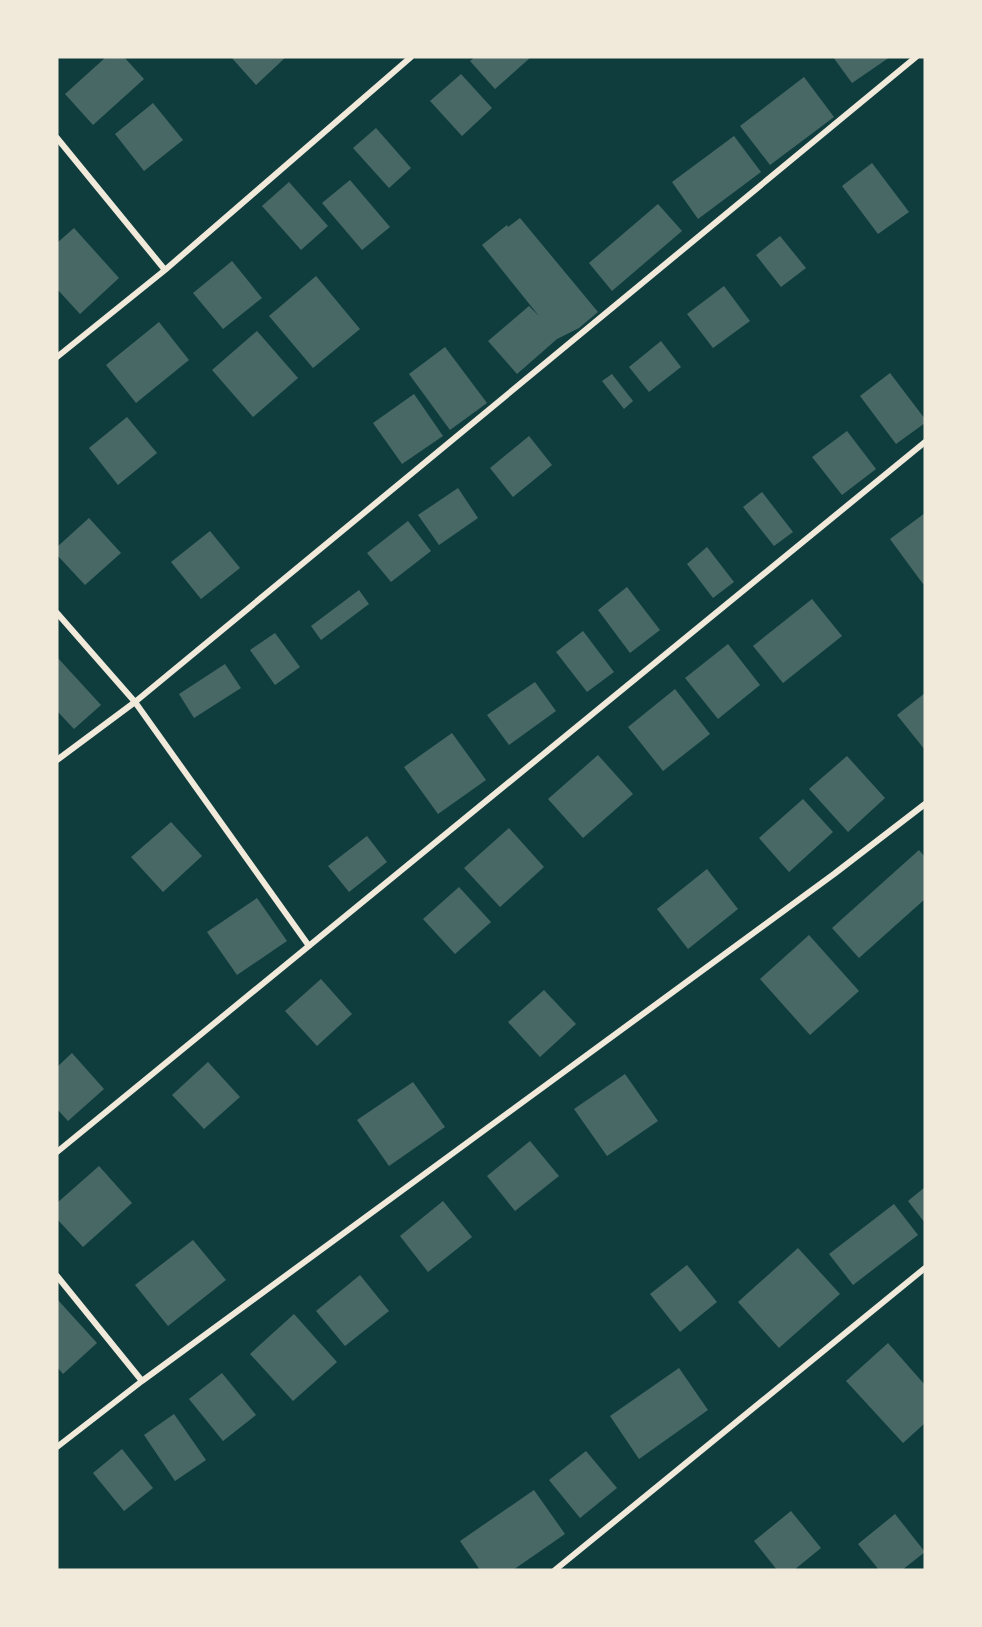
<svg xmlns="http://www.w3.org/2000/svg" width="982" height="1627" font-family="'Roboto Condensed',sans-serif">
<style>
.building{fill:#486865}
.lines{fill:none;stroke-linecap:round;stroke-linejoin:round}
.minor{stroke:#f1e9da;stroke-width:6}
</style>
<rect width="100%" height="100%" fill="#0f3d3e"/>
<path class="building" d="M106,57H124L144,79L93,125L65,94Z
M231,57H286L256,85Z
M475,57H531L495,89L470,61Z
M833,57H890L852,83Z
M461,74L492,108L462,136L430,101Z
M804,77L834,117L770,165L740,126Z
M153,103L183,140L144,171L115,134Z
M376,128L411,168L389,188L353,148Z
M734,136L761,172L698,219L672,182Z
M872,163L909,212L878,234L842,186Z
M350,180L390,227L362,250L322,203Z
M289,182L328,226L301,250L262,206Z
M658,204L682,231L612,291L589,263Z
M520,218L598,312L579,328L557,339L517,374L488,341L529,306L539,316L482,245L507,225L508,227Z
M74,228L119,278L80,314L57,289V243Z
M780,236L806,268L781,287L756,255Z
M232,261L262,298L223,329L193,293Z
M316,276L360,329L313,368L269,316Z
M724,286L750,321L713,348L687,314Z
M159,322L189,360L136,403L106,365Z
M257,331L298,378L253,417L212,370Z
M661,341L681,367L649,392L629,367Z
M445,347L487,403L450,430L409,374Z
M890,373L925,419V423L896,444L860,396Z
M612,374L633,401L624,409L602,381Z
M414,394L443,436L402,464L373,423Z
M127,417L157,453L118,485L89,448Z
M847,431L876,469L842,495L812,457Z
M529,436L552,465L513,497L490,468Z
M458,488L478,518L439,545L418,515Z
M762,492L793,532L774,546L743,507Z
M925,513V583L923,584L890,539Z
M89,518L121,553L85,585L57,555V547Z
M408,521L431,551L391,582L367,553Z
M210,531L240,568L201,599L171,562Z
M707,547L734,582L713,598L687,564Z
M627,587L660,630L630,653L598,610Z
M359,590L369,604L321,640L311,626Z
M812,599L842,636L783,683L753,646Z
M583,631L614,672L587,692L556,652Z
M275,633L300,667L275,685L250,650Z
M728,644L760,685L718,719L685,678Z
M57,657L101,705L74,729L57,711Z
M225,664L241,688L194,718L179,694Z
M535,682L556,711L509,745L487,715Z
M675,689L710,734L663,771L628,727Z
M925,693V750L897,715Z
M452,733L486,780L438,814L404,767Z
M598,755L633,794L583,838L548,799Z
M847,756L885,798L848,832L809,789Z
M803,799L833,832L789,872L759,838Z
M171,822L202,856L163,892L131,857Z
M509,828L544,867L500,907L464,868Z
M367,836L387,862L349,892L328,866Z
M919,850L925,857V899L859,958L832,928Z
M707,869L738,909L688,949L657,909Z
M459,887L491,922L455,954L423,919Z
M257,898L287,941L237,975L207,932Z
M809,935L859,991L810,1035L760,979Z
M321,979L352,1014L317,1046L285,1011Z
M544,990L576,1024L540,1057L508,1022Z
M72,1053L104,1089L68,1121L57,1109V1067Z
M208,1062L240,1097L204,1129L172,1095Z
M625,1074L658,1121L607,1156L574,1109Z
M413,1082L445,1127L389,1166L357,1120Z
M530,1141L559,1176L515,1211L487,1176Z
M99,1166L132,1203L83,1247L57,1219V1203Z
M925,1187V1223L908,1201Z
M443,1201L472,1237L428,1272L400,1236Z
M894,1204L918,1235L853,1285L829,1254Z
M193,1240L226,1280L168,1326L135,1285Z
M798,1248L840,1294L779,1348L738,1302Z
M687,1265L717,1302L680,1332L650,1294Z
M360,1275L389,1311L345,1346L316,1311Z
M57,1299L97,1343L63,1374L57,1367Z
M294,1314L337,1362L293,1401L250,1354Z
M888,1343L925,1385V1423L903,1443L846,1381Z
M679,1368L708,1410L639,1459L610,1416Z
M222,1373L256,1415L223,1441L189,1399Z
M174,1414L206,1460L175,1481L144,1435Z
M122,1449L153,1488L124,1511L93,1473Z
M586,1451L617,1488L580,1518L549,1480Z
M534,1490L565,1534L513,1570H480L460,1541Z
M791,1511L821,1548L794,1570H777L754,1541Z
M895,1514L925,1552L902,1570H879L858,1544Z"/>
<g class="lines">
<path class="minor" d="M57,138L165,270
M57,357L165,270L411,57
M57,613L135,702L309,946
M57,760L135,702L916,57
M57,1152L925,442
M57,1276L142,1381
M57,1447L142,1381L834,874L925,804
M555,1570L925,1268"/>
</g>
<rect width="982" height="1627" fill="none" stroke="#f1e9da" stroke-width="117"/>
</svg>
